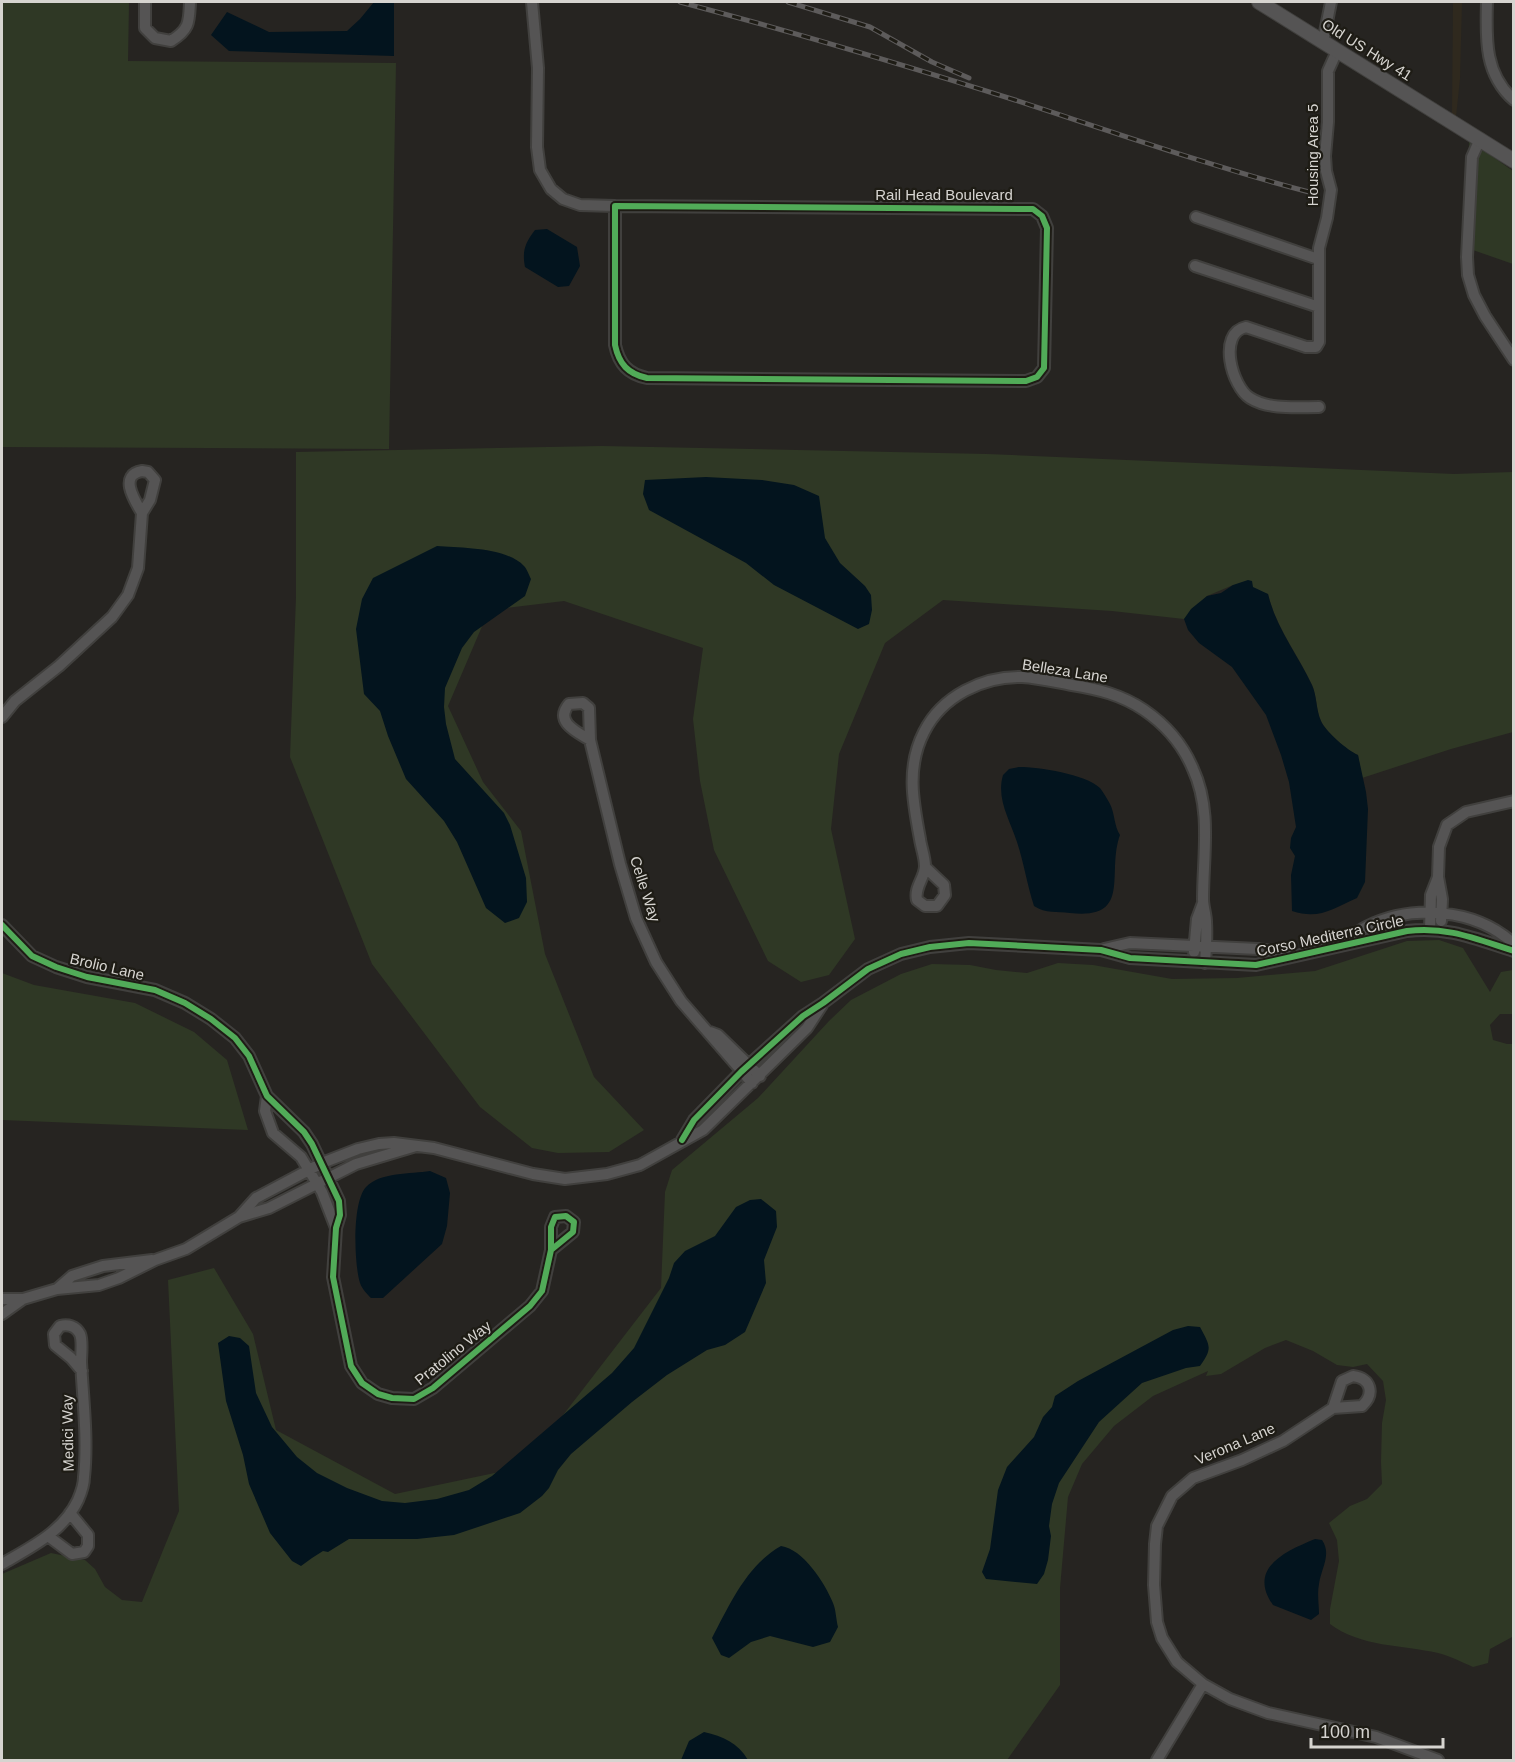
<svg xmlns="http://www.w3.org/2000/svg" width="1515" height="1762" font-family="Helvetica,sans-serif">
<style>
.built{fill:#2f291e}
.green{fill:#2f3825}
.water{fill:#03141e}
.lines{fill:none;stroke-linecap:round;stroke-linejoin:round}
.minor-casing{stroke:#41403e;stroke-width:14}
.tertiary-casing{stroke:#41403e;stroke-width:16}
.minor{stroke:#555454;stroke-width:10}
.tertiary{stroke:#555454;stroke-width:14}
.rail-casing{stroke:#5d5b5b;stroke-width:5}
.rail{stroke:#1e1c15;stroke-width:3;stroke-dasharray:9;stroke-linecap:butt}
.cycleway-casing{stroke:#1e1c15;stroke-width:10}
.cycleway{stroke:#51ab58;stroke-width:6}
.labels{text-anchor:middle;stroke-width:4.5;stroke-linejoin:round;paint-order:stroke}
.street-label{font-size:15px;fill:#d6d4d0;stroke:#1e1c15}
</style>
<rect width="100%" height="100%" fill="#262421"/>
<path class="built" d="M1453,2H1462L1460,79L1456,117L1452,113Z"/>
<path class="green" d="M2,2H129L128,61L396,63L389,449L2,447Z
M1469,140L1513,171V264L1470,249L1467,217Z
M602,446L987,454L1454,474L1513,472V732L1451,749L1362,778L1358,755C1347,751 1326,732 1321,721C1316,710 1317,696 1312,685C1298,654 1276,628 1268,594L1233,585L1207,596L1184,619L1112,611L943,600L885,643L839,754L831,829L855,939L829,975L801,982L768,961L714,850L700,781L693,719L703,648L564,601L489,610L448,706L483,782L521,831L545,954L594,1077L644,1130L609,1152L558,1153L532,1148L480,1107L372,964L290,757L296,597V452Z
M1439,940L1463,948L1490,992L1501,972L1513,970V1014H1500L1490,1025L1493,1040L1507,1044H1514V1636L1490,1649L1488,1663L1473,1667C1462,1662 1450,1656 1438,1653C1403,1645 1360,1647 1330,1624V1609L1339,1561L1337,1540L1329,1523L1350,1506L1367,1499L1382,1484L1381,1462L1382,1423L1386,1400L1383,1381L1367,1364L1353,1367L1337,1365L1313,1351L1286,1340L1265,1348L1221,1374L1206,1376L1208,1371L1153,1396L1114,1426L1082,1464L1068,1497L1060,1588V1685L1007,1760H2V1574L51,1553L85,1560L95,1569L105,1587L122,1600L142,1602L179,1511L168,1280L214,1268L253,1334L276,1430L395,1494L523,1467L661,1288L665,1192L672,1170L758,1098L829,1021L851,1000L901,974L932,964L970,965L996,970L1027,973L1058,963L1093,965L1172,979L1237,978L1315,971L1407,941Z
M2,973L34,985L135,1003L194,1032L227,1060L248,1130L2,1120Z"/>
<path class="water" d="M374,2H394V56L229,51L211,35L227,12L269,32L347,31L360,19Z
M547,229L577,247L580,266L569,286L558,287L525,267C522,251 525,243 535,230Z
M706,477L762,480L794,485L819,496L825,538L840,563L865,586L871,595L872,610L869,624L858,629L774,585L746,563L649,510L643,494L645,480Z
M437,546C461,548 506,547 524,566C527,569 529,575 531,579L525,596L474,632L462,648L445,688L444,707L446,724L455,759L504,813L510,825L526,878L527,902L519,918L505,923L486,908L457,842L444,821L406,779L388,736L380,711L364,694L356,629L362,599L373,578Z
M1248,580L1252,581L1253,587L1268,594C1276,628 1298,655 1312,685C1317,696 1316,710 1321,721C1326,732 1347,750 1358,755L1366,792L1368,809L1365,882L1357,898C1332,909 1319,920 1292,911L1291,875L1295,856L1290,848L1291,838L1296,827L1289,782L1281,755L1266,715L1232,667L1199,643L1188,630L1184,619L1191,609L1207,596L1221,593L1233,585Z
M1019,767C1039,767 1085,774 1100,788C1104,793 1107,799 1110,804C1115,814 1114,826 1120,835C1106,873 1133,920 1070,913C1057,911 1046,914 1034,906C1027,885 1024,863 1017,842C1010,820 996,799 1003,775L1009,769Z
M430,1171L446,1178L450,1193L447,1226L442,1244L383,1298H371C367,1294 362,1289 360,1283C354,1264 352,1202 366,1187C380,1172 411,1174 430,1171Z
M761,1199L776,1211L777,1227L764,1260L766,1283L745,1332L725,1345L707,1350L667,1375L632,1402L571,1454L558,1470L549,1488L542,1496L520,1513L454,1535L417,1539H349L328,1552L323,1551L312,1558L301,1566L292,1561L270,1533L249,1484L243,1455L226,1401L218,1343L229,1336L240,1338L249,1346L256,1393L272,1427L297,1457L317,1473L347,1488L382,1501L405,1503L437,1499L469,1490L492,1476L612,1373L634,1348L669,1278L674,1263L685,1251L715,1236L736,1207L750,1200Z
M1188,1326L1200,1327C1210,1346 1213,1348 1200,1366L1186,1368L1142,1383L1099,1422L1059,1483L1052,1504L1049,1526L1051,1536L1048,1560L1044,1574L1037,1584L986,1579L982,1572L990,1549L998,1490L1007,1467L1034,1437L1043,1417L1052,1407L1055,1396L1078,1381L1173,1330Z
M1315,1539L1322,1540C1332,1554 1321,1569 1319,1584C1317,1594 1319,1604 1319,1614L1311,1620L1273,1605C1247,1568 1286,1551 1315,1539Z
M781,1546C803,1549 825,1583 833,1603C836,1610 836,1619 838,1627L830,1642L813,1647L770,1636L751,1642L729,1658L721,1655L712,1638C730,1604 747,1565 781,1546Z
M704,1732C723,1736 738,1743 748,1760H681L689,1741Z"/>
<g class="lines">
<defs>
<path id="minor" d="M145,2V28L155,38L171,41C190,29 189,22 190,2
M532,2L538,68L537,147L540,170L551,189L563,199L580,205L615,206
M1487,2C1486,38 1484,74 1514,100
M1323,42L1331,2
M1480,139L1472,157L1467,257L1468,275L1474,295L1485,316L1514,360
M615,206L1033,209L1042,216L1047,228L1044,368L1037,377L1026,381L647,378C628,374 619,364 615,345Z
M1196,217L1318,259
M1195,266L1319,307
M1319,407C1297,407 1269,410 1250,398C1232,387 1217,333 1246,327L1306,347H1316L1319,342V248L1327,218L1331,190L1326,171L1325,156L1328,122V71L1337,51
M2,717L15,701L59,666L112,617L128,595L138,568L142,513L150,500L155,480L148,472L142,471C118,475 135,501 142,513
M590,740C577,732 554,722 569,704L583,703L589,708L590,740L620,864L636,918L656,962L681,1001L752,1083
M925,867L944,885L945,895L937,906H925L917,900C914,887 925,878 925,866C925,857 921,847 920,839C913,802 906,767 924,732C942,696 983,676 1022,677C1039,678 1055,682 1072,685C1098,689 1122,695 1144,710C1166,725 1183,745 1193,769C1212,810 1203,855 1203,899C1203,907 1206,914 1206,922C1207,935 1206,949 1205,963
M1438,877L1442,899L1441,921
M2,925L32,956L56,967L87,977L155,990L185,1003L211,1019L235,1038L249,1056L267,1096L304,1132L312,1144L339,1201L340,1215L336,1228L333,1277L351,1366L362,1383L378,1394L392,1398L414,1399L433,1388L530,1306L542,1291L551,1250L573,1232L574,1222L566,1216L555,1217L551,1227V1250
M1430,929L1431,895L1438,877L1439,847L1447,825L1466,812L1514,801
M1343,943C1350,938 1358,931 1366,927C1412,904 1475,908 1514,944
M1104,949L1130,943L1258,949L1277,952L1291,957
M1194,952L1197,919L1203,903
M710,1032L718,1035L760,1076
M267,1096L265,1111L273,1133L301,1157L322,1192L336,1228
M682,1140L694,1120L741,1072L803,1016L823,1003L868,969L901,954L930,947L969,943L1101,950L1130,958L1256,965L1407,931C1447,926 1476,939 1514,951
M416,1146L356,1164L269,1208L239,1217L256,1198L322,1163L358,1149L379,1144L394,1143L434,1148L533,1174L565,1179L607,1174L640,1165L703,1130L807,1028L822,1005
M57,1289L72,1276L103,1266L152,1260
M2,1299H22
M2,1314L23,1299L57,1289L99,1285L119,1278L155,1260L186,1249L239,1217
M1333,1408L1342,1381L1353,1376C1371,1378 1375,1394 1362,1406L1333,1408L1283,1441L1242,1460L1193,1478L1172,1496L1157,1526L1155,1544L1154,1585L1157,1622L1162,1638L1177,1662L1203,1684L1230,1699L1268,1713L1376,1737L1438,1760
M48,1536L72,1554L84,1552L88,1546V1535L70,1513
M2,1564C31,1547 63,1532 78,1500C81,1493 84,1484 84,1477C88,1440 83,1399 81,1362C81,1354 83,1341 80,1334C76,1326 68,1324 60,1326L54,1334L55,1345L71,1358L82,1371
M1157,1760L1203,1684"/>
<path id="tertiary" d="M1259,2L1514,161"/>
</defs>
<use href="#minor" class="minor-casing"/>
<use href="#tertiary" class="tertiary-casing"/>
<use href="#minor" class="minor"/>
<use href="#tertiary" class="tertiary"/>
<defs>
<path id="rail" d="M680,2C793,32 904,65 1015,100C1113,132 1210,166 1309,192
M788,2L870,27L932,62L969,78"/>
</defs>
<use href="#rail" class="rail-casing"/>
<use href="#rail" class="rail"/>
<defs>
<path id="cycleway" d="M615,206L1033,209L1042,216L1047,228L1044,368L1037,377L1026,381L647,378C628,374 619,364 615,345Z
M2,925L32,956L56,967L87,977L155,990L185,1003L211,1019L235,1038L249,1056L267,1096L304,1132L312,1144L339,1201L340,1215L336,1228L333,1277L351,1366L362,1383L378,1394L392,1398L414,1399L433,1388L530,1306L542,1291L551,1250L573,1232L574,1222L566,1216L555,1217L551,1227V1250
M682,1140L694,1120L741,1072L803,1016L823,1003L868,969L901,954L930,947L969,943L1101,950L1130,958L1256,965L1407,931C1447,926 1476,939 1514,951"/>
</defs>
<use href="#cycleway" class="cycleway-casing"/>
<use href="#cycleway" class="cycleway"/>
</g>
<g class="labels">
<g class="street-label">
<text transform="translate(1367 50) rotate(32)" y="5">Old US Hwy 41</text>
<text transform="translate(1313 155) rotate(-90)" y="5">Housing Area 5</text>
<text x="944" y="200">Rail Head Boulevard</text>
<text transform="translate(1065 671) rotate(9)" y="5">Belleza Lane</text>
<text transform="translate(645 889) rotate(72)" y="5">Celle Way</text>
<text transform="translate(1330 936) rotate(-12)" y="5">Corso Mediterra Circle</text>
<text transform="translate(107 967) rotate(13)" y="5">Brolio Lane</text>
<text transform="translate(453 1353) rotate(-39)" y="5">Pratolino Way</text>
<text transform="translate(68 1433) rotate(-91)" y="5">Medici Way</text>
<text transform="translate(1235 1444) rotate(-23)" y="5">Verona Lane</text>
</g>
</g>
<rect width="1515" height="1762" fill="none" stroke="#d6d4d0" stroke-width="6"/>
<path d="M1311 1738v9h132v-9" fill="none" stroke="#d6d4d0" stroke-width="3"/>
<text x="1320" y="1738" font-size="18" fill="#d6d4d0" stroke="#1e1c15" stroke-width="4.5" paint-order="stroke">100 m</text>
</svg>
